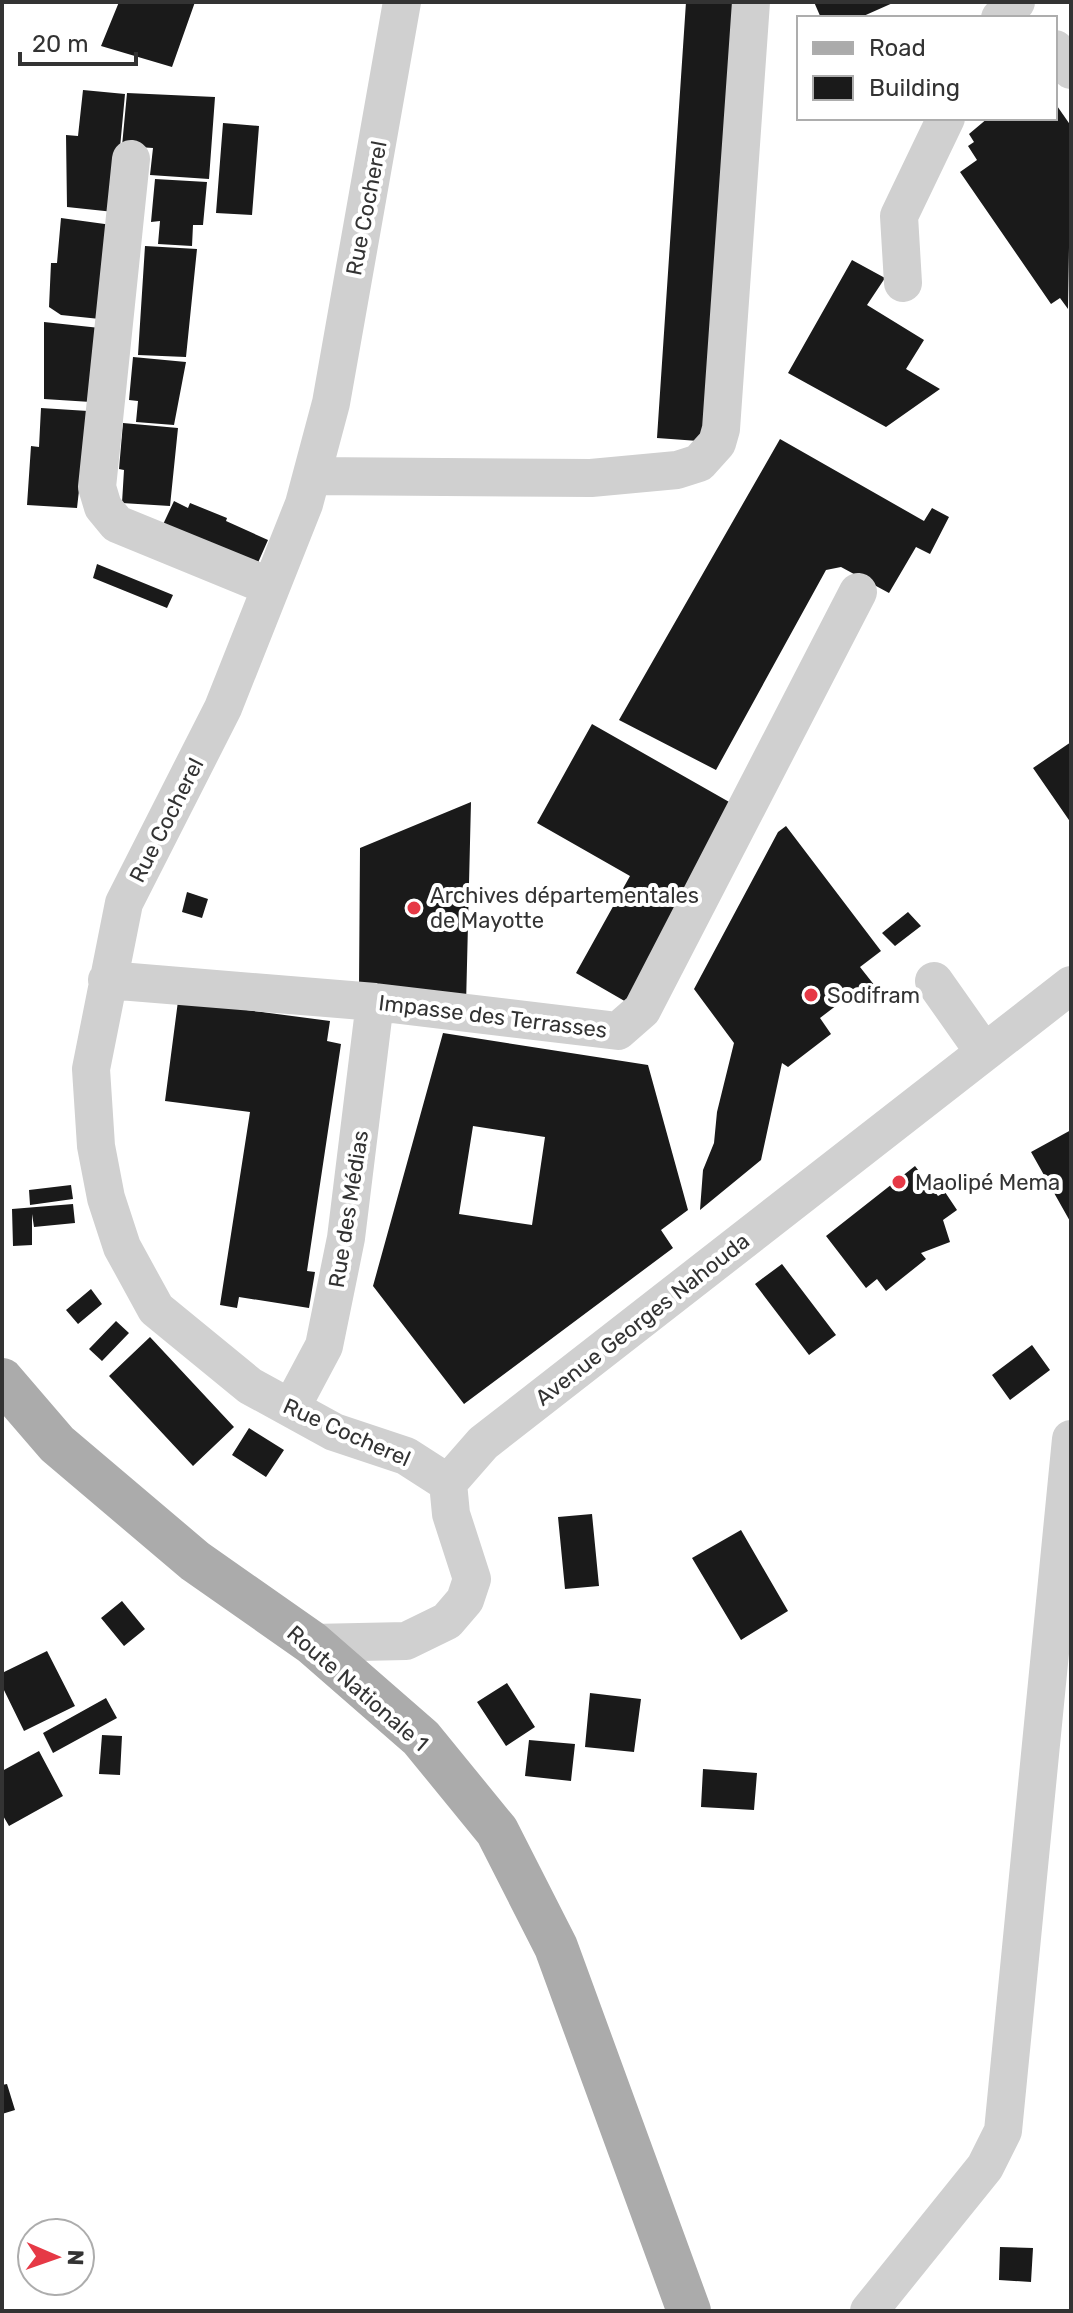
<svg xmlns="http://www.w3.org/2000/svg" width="1073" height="2313" font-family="Rubik,sans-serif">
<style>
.building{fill:#1a1a1a;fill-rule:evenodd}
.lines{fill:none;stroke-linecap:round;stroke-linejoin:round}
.minor{stroke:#d0d0d0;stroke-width:38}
.major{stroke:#ababab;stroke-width:44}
.poi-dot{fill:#e63946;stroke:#fff;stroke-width:3}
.labels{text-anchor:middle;stroke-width:8;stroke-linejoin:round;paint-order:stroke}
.street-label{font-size:22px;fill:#333;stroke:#fff}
.poi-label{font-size:22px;fill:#333;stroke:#fff;text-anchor:start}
</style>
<rect width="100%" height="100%" fill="#fff"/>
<path class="building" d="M119,2H195L172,67L101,46Z
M686,2H742L712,442L657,438Z
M814,2H895L859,18H821Z
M83,90L125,94L114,212L67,207L66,135L78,136Z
M127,93L215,97L209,179L150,175L153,148L122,146Z
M1055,103L1071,126L1068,309L1060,298L1051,304L960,172L977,160L968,146L974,142L969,134L988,118H1055Z
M223,123L259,126L252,215L216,213Z
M155,179L207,182L203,225H193L192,246L158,244L160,221L151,222Z
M61,218L112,225L100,319L61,315L49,307L51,263H57Z
M145,246L197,249L186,357L138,355Z
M852,260L885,278L867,305L924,340L906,369L940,389L886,427L788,373Z
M44,322L100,328L91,402L44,399Z
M133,357L186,362L174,425L136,422L138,401L129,400Z
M41,408L88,411L77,508L27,505L31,446L39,447Z
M123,423L178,428L170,506L122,503L124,470L119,469Z
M780,439L924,521L932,508L949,517L930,554L916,547L889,593L841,567L826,570L716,770L619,720Z
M174,501L188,508L190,503L227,518L226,521L268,540L253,574L159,533Z
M97,564L173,595L167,608L93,578Z
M592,724L738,807L628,1003L576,973L630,876L537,823Z
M1071,742V823L1033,768Z
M471,802L466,1005L359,987L360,848Z
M786,826L881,951L860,967L875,986L868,992L863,985L820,1018L831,1034L788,1067L782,1063L761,1160L700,1210L703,1170L714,1143L717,1112L734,1043L694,989L778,832Z
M187,892L208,899L202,918L182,912Z
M908,912L921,926L895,946L882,933Z
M178,1001L330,1021L327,1041L341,1044L307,1271L315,1272L309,1308L239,1297L237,1308L220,1305L250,1112L165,1101Z
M443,1033L648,1065L688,1210L661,1230L673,1248L464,1404L373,1286ZM473,1126L545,1137L532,1225L459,1214Z
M1071,1130V1223L1031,1152Z
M915,1166L938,1196L945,1192L957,1210L943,1220L950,1242L921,1253L926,1259L886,1291L877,1279L866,1288L826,1236Z
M71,1185L73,1199L30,1205L29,1190Z
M73,1204L75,1223L34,1227L32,1214V1245L13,1246L12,1209Z
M782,1264L836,1335L809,1355L755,1284Z
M91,1289L102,1304L78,1324L66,1310Z
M116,1321L129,1333L102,1361L89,1349Z
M150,1337L234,1427L193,1466L109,1376Z
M1032,1345L1050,1370L1010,1400L992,1375Z
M249,1428L284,1450L266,1477L232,1455Z
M592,1514L599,1586L565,1589L558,1517Z
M741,1530L788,1611L741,1640L692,1558Z
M122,1601L145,1629L124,1646L101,1618Z
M47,1651L75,1706L24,1731L2,1686V1673Z
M507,1683L535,1727L506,1746L477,1702Z
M590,1693L641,1699L634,1752L585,1747Z
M106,1698L117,1718L53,1753L43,1733Z
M102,1735L122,1736L120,1775L99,1774Z
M529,1740L575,1744L571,1781L525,1776Z
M39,1751L63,1796L9,1826L2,1814V1771Z
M703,1769L757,1773L754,1810L701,1807Z
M7,2084L15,2110L2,2114V2085Z
M1000,2247L1033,2248L1031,2282L999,2280Z"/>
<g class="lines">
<path class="minor" d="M402,2L331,403L304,504L223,708L124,903L91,1069L96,1146L106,1198L122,1247L156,1309L250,1386L334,1432L406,1456L448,1483
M1000,18L1016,2
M1055,49L1071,70
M131,159L97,487L103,507L117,524L271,587
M903,283L899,216L946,118
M312,476L591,478L677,470L699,463L717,443L721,429L751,2
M107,980L375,1002L618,1031L642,1010L858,592
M934,981L984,1052
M291,1408L324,1346L346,1238L375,1002
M312,1643L406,1641L447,1621L465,1600L472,1579L451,1514L448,1483L483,1443L1071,985
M869,2311L985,2167L1003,2131L1071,1439"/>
<path class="major" d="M2,1380L57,1444L195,1561L312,1643L421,1738L497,1831L556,1947L689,2311"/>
</g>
<g class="poi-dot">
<circle cx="414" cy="908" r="8"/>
<circle cx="811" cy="995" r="8"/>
<circle cx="899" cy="1182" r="8"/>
</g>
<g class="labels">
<g class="street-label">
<text transform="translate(366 208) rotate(-79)" y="8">Rue Cocherel</text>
<text transform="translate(166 820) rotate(-63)" y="8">Rue Cocherel</text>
<text transform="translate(493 1016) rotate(7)" y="8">Impasse des Terrasses</text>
<text transform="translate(348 1209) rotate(-81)" y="8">Rue des Médias</text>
<text transform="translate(642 1319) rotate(-38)" y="8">Avenue Georges Nahouda</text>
<text transform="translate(347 1432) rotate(24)" y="8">Rue Cocherel</text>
<text transform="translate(358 1688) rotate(41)" y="8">Route Nationale 1</text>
</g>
<g class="poi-label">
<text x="430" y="903">Archives départementales<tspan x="430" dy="25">de Mayotte</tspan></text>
<text x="827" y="1003">Sodifram</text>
<text x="915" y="1190">Maolipé Mema</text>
</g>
</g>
<rect width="1073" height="2313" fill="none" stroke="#333333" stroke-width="8"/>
<rect x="797" y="16" width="260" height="104" fill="#ffffff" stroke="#adadad" stroke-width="2"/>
<rect x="813" y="42" width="40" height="12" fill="#ababab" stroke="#adadad" stroke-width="2"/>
<text x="869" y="56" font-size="24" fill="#333333">Road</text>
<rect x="813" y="76" width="40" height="24" fill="#1a1a1a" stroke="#adadad" stroke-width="2"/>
<text x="869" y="96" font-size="24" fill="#333333">Building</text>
<g transform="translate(56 2257) rotate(92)"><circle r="38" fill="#ffffff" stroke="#adadad" stroke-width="2"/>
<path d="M0-6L14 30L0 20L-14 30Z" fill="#e63946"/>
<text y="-12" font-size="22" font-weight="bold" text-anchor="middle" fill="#333333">N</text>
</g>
<path d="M20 52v12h116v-12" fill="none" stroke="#333333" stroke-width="4"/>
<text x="32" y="52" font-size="24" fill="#333333" stroke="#ffffff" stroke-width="6" paint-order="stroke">20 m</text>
</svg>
